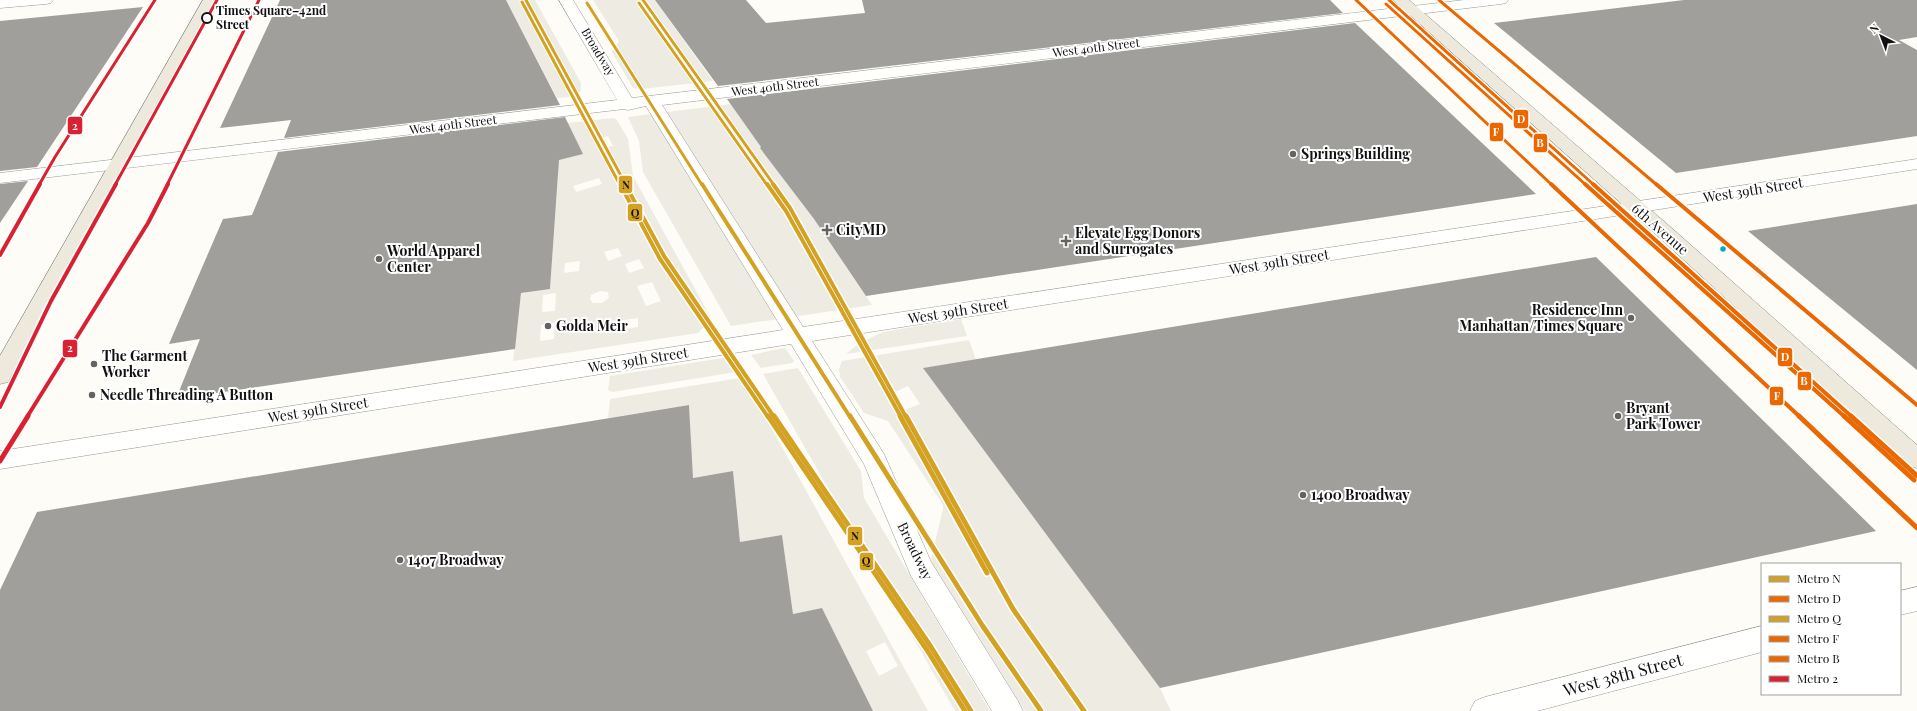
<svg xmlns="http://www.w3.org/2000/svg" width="1917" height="711" font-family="'Playfair Display',serif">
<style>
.plaza{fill:#edebe2;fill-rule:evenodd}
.building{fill:#a19f9c}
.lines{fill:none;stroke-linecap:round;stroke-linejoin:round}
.minor-casing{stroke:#979795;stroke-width:1}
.major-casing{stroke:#858482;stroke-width:1}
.minor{fill:#fffffe;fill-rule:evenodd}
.major{fill:#ede9dc;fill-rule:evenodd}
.metro-1-far2-casing{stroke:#fff;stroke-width:5}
.metro-1-far1-casing{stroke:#fff;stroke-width:7}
.metro-1-casing{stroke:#fff;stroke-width:8}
.metro-2-far2-casing{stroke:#fff;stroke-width:5}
.metro-2-far1-casing{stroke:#fff;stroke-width:7}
.metro-2-casing{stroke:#fff;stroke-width:8}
.metro-3-far2-casing{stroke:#fff;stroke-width:5}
.metro-3-far1-casing{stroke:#fff;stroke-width:7}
.metro-3-casing{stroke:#fff;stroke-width:8}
.metro-4-far2-casing{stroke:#fff;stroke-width:5}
.metro-4-far1-casing{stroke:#fff;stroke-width:7}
.metro-4-casing{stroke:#fff;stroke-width:8}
.metro-5-far2-casing{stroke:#fff;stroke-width:5}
.metro-5-far1-casing{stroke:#fff;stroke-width:7}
.metro-5-casing{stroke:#fff;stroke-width:8}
.metro-6-far2-casing{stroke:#fff;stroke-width:5}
.metro-6-far1-casing{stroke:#fff;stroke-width:7}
.metro-6-casing{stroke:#fff;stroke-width:8}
.metro-1-far2{stroke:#d4a223;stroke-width:3}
.metro-1-far1{stroke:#d4a223;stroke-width:4}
.metro-1{stroke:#d4a223;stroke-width:5}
.metro-2-far2{stroke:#eb6800;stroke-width:3}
.metro-2-far1{stroke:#eb6800;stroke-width:4}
.metro-2{stroke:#eb6800;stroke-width:5}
.metro-3-far2{stroke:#d4a223;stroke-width:3}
.metro-3-far1{stroke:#d4a223;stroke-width:4}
.metro-3{stroke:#d4a223;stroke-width:5}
.metro-4-far2{stroke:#eb6800;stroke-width:3}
.metro-4-far1{stroke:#eb6800;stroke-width:4}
.metro-4{stroke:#eb6800;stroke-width:5}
.metro-5-far2{stroke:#eb6800;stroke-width:3}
.metro-5-far1{stroke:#eb6800;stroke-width:4}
.metro-5{stroke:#eb6800;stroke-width:5}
.metro-6-far2{stroke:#d82233;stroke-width:3}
.metro-6-far1{stroke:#d82233;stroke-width:4}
.metro-6{stroke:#d82233;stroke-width:5}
.stop-dot{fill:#fff;stroke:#111;stroke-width:2}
.poi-dot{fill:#646362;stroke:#fff;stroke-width:1.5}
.bus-dot{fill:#00a9ce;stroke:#fff;stroke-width:1.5}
.labels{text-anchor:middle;stroke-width:4;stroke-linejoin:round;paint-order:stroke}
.far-stop-label{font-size:12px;font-weight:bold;fill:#111;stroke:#fff;text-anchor:start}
.far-street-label{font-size:12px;fill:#111;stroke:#fff}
.poi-label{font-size:14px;font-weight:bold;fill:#111;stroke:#fff;text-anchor:start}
.street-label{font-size:14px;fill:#111;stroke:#fff}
.near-street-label{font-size:17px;fill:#111;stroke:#fff}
.line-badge{stroke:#fff;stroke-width:1.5}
.badge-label{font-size:11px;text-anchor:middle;font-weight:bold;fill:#fff}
.pale-badge-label{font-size:11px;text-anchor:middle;font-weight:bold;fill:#111}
</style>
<rect width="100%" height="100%" fill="#fdfcf7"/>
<path class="plaza" d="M506,0H535L581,83V91L569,97L557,98Z
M593,0H655L713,81L642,89L633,88L612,52L619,41Z
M731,104L814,219L872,305L731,326L643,172L639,141L628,117Z
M614,118L617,120L628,139L633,176L706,309L710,317L709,321L698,333L513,361L521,293L550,289L558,177L540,126ZM608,136L613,146L599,149L594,140ZM599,178L602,184L576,192L573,186ZM618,248L622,256L608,261L604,252ZM639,259L644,268L629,273L625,264ZM580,261L579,271L564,273L565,263ZM652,282L661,301L646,306L637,286ZM600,291L608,292L609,298L602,303H593L590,299L591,295ZM556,293L555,311L542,312L543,295ZM638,318V327L610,331V322ZM555,323L554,339L540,341L541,325Z
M961,319L967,336L846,354L858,344L883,332Z
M969,340L976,360L924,368L1160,688L1171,711H1025L932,563L931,559L943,509V505L888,421L864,413L840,377L839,369L842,361ZM908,386L920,404L905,410L893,393Z
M783,348L786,349L794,361L792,363L761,368L751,355Z
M729,357L734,359L739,369L736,372L612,392L608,390L610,376Z
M798,368L861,471L864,498L990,711H955L763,374Z
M740,378L747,384L928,711H873L822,608L793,614L782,535L740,542L733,471L692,478L689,405L608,418L610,399ZM885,642L898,666L879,676L866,651Z"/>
<path class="building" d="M280,0H506L560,105L284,138L291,120L220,128Z
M655,0H746L766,23L865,13L862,0H1330L1343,13L718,86Z
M1684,0H1917V37L1899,40L1917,50V136L1676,173L1494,23Z
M143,7L37,167L0,171V21Z
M1355,23L1536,194L866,296L814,219L760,148L761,147L727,99Z
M565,117L583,154L559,160L550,289L521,293L515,349L176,399L200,339L169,344L223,219L252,215L278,152Z
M28,181L0,223V184Z
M1917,204V370L1748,231Z
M1596,257L1876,531L1160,688L923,368Z
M689,405L693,478L733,471L740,542L782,535L793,614L822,608L873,711H0V590L37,512Z"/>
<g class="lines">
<defs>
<path id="minor" d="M0,0H53L51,3L46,4L0,8Z
M559,0H573L632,98L1464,0H1508L1506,3L1501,4L662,105L803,327L1917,159V169L812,341L884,454L931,562L1018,701L1023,711H992L911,576L864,464L791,344L0,469V451L783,330L646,106L628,110L624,109L0,183V173L617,100Z
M1917,587V611L1900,615V591Z
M1762,626V652L1537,711H1470L1475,701L1485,697Z"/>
<path id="major" d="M203,0H217L11,376L8,382L0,384V356Z
M1393,0H1409L1675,231L1917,445V468L1908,466L1661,239Z"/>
</defs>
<use href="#minor" class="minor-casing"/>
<use href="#major" class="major-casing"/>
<use href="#minor" class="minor"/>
<use href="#major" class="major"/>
<defs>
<path id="metro-1-far2" d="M526,0L626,185
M643,0L774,185"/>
<path id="metro-1-far1" d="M625,184L664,256L774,417
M773,184L790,208L906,417"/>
<path id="metro-1" d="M774,416L931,647L971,711
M906,416L1013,609L1084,711"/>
<path id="metro-2-far2" d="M1389,0L1594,185"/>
<path id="metro-2-far1" d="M1593,184L1852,417"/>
<path id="metro-2" d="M1851,416L1917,476"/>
<path id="metro-3-far2" d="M522,2L620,185
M587,3L702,185
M639,3L767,185"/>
<path id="metro-3-far1" d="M620,184L660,259L768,417
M702,184L850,417
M767,184L786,211L901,417"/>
<path id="metro-3" d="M768,416L927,650L965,711
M850,416L982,625L1041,711
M900,416L987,573"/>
<path id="metro-4-far2" d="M1356,0L1552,185
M1439,0L1657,185"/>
<path id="metro-4-far1" d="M1551,184L1800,417
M1656,184L1917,405"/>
<path id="metro-4" d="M1799,416L1917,528"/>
<path id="metro-5-far2" d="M1386,4L1586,185"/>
<path id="metro-5-far1" d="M1585,184L1845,417"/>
<path id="metro-5" d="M1844,416L1914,480"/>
<path id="metro-6-far2" d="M39,185L55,157L155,0
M115,185L217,0
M167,185L259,0"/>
<path id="metro-6-far1" d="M0,255L40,184
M0,407L51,301L116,184
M27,417L148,223L168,184"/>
<path id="metro-6" d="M0,461L28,416"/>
</defs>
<use href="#metro-1-far2" class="metro-1-far2-casing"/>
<use href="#metro-1-far1" class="metro-1-far1-casing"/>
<use href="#metro-1" class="metro-1-casing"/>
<use href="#metro-2-far2" class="metro-2-far2-casing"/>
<use href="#metro-2-far1" class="metro-2-far1-casing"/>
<use href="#metro-2" class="metro-2-casing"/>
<use href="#metro-3-far2" class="metro-3-far2-casing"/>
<use href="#metro-3-far1" class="metro-3-far1-casing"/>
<use href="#metro-3" class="metro-3-casing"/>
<use href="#metro-4-far2" class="metro-4-far2-casing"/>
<use href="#metro-4-far1" class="metro-4-far1-casing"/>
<use href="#metro-4" class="metro-4-casing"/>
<use href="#metro-5-far2" class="metro-5-far2-casing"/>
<use href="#metro-5-far1" class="metro-5-far1-casing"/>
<use href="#metro-5" class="metro-5-casing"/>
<use href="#metro-6-far2" class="metro-6-far2-casing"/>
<use href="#metro-6-far1" class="metro-6-far1-casing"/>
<use href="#metro-6" class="metro-6-casing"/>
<use href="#metro-1-far2" class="metro-1-far2"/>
<use href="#metro-1-far1" class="metro-1-far1"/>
<use href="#metro-1" class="metro-1"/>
<use href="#metro-2-far2" class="metro-2-far2"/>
<use href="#metro-2-far1" class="metro-2-far1"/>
<use href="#metro-2" class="metro-2"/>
<use href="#metro-3-far2" class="metro-3-far2"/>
<use href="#metro-3-far1" class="metro-3-far1"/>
<use href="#metro-3" class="metro-3"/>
<use href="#metro-4-far2" class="metro-4-far2"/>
<use href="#metro-4-far1" class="metro-4-far1"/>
<use href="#metro-4" class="metro-4"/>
<use href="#metro-5-far2" class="metro-5-far2"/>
<use href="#metro-5-far1" class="metro-5-far1"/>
<use href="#metro-5" class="metro-5"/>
<use href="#metro-6-far2" class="metro-6-far2"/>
<use href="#metro-6-far1" class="metro-6-far1"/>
<use href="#metro-6" class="metro-6"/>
</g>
<circle class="stop-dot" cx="207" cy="18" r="5"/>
<g class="poi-dot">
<circle cx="1293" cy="154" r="4"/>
<path d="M825 224h4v4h4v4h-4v4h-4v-4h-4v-4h4z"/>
<path d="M1064 235h4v4h4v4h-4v4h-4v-4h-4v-4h4z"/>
<circle cx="379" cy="259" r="4"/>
<circle cx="1631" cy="318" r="4"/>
<circle cx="548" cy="326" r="4"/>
<circle cx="94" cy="364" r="4"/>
<circle cx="92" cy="395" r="4"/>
<circle cx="1618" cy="416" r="4"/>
<circle cx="1303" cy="495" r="4"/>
<circle cx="400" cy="560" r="4"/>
</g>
<circle class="bus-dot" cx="1723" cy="249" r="3.5"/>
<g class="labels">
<g class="far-stop-label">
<text x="216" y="15">Times Square–42nd<tspan x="216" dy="14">Street</tspan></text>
</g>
<g class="far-street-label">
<text transform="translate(1096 48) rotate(-7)" y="4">West 40th Street</text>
<text transform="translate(598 52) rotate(59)" y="4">Broadway</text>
<text transform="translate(775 87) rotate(-7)" y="4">West 40th Street</text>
<text transform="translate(453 125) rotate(-7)" y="4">West 40th Street</text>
</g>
<g class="poi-label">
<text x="1301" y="159">Springs Building</text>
<text x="836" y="235">CityMD</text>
<text x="1075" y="238">Elevate Egg Donors<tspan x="1075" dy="16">and Surrogates</tspan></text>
<text x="387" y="256">World Apparel<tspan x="387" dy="16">Center</tspan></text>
<text x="1623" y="315" text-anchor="end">Residence Inn<tspan x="1623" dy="16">Manhattan/Times Square</tspan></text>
<text x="556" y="331">Golda Meir</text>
<text x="102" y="361">The Garment<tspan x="102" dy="16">Worker</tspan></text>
<text x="100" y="400">Needle Threading A Button</text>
<text x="1626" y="413">Bryant<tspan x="1626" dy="16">Park Tower</tspan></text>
<text x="1311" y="500">1400 Broadway</text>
<text x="408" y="565">1407 Broadway</text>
</g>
<g class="street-label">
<text transform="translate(1753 190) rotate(-9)" y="5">West 39th Street</text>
<text transform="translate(1660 229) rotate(41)" y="5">6th Avenue</text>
<text transform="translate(1279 262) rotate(-9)" y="5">West 39th Street</text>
<text transform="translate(958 311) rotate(-9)" y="5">West 39th Street</text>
<text transform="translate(638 360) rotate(-9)" y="5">West 39th Street</text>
<text transform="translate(318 410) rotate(-9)" y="5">West 39th Street</text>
<text transform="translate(915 551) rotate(64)" y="5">Broadway</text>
</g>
<g class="near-street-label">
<text transform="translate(1623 675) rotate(-15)" y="6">West 38th Street</text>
</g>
</g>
<g class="line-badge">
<rect x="1513" y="109" width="16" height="20" rx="4" fill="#eb6800"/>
<rect x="67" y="116" width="16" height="19" rx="4" fill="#d82233"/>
<rect x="1489" y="122" width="15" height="20" rx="4" fill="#eb6800"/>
<rect x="1533" y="133" width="15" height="20" rx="4" fill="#eb6800"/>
<rect x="618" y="175" width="15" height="19" rx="4" fill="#d4a223"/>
<rect x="627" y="203" width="16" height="19" rx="4" fill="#d4a223"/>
<rect x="62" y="339" width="16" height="19" rx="4" fill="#d82233"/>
<rect x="1777" y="347" width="16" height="20" rx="4" fill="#eb6800"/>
<rect x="1797" y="371" width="15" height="20" rx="4" fill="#eb6800"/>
<rect x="1769" y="386" width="15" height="20" rx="4" fill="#eb6800"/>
<rect x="847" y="526" width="16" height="20" rx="4" fill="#d4a223"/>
<rect x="859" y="552" width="15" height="19" rx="4" fill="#d4a223"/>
</g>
<g class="badge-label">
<text x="1521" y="123">D</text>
<text x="75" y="130">2</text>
<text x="1496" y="136">F</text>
<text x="1540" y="147">B</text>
<text x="70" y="352">2</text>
<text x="1785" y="361">D</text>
<text x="1804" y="385">B</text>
<text x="1777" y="400">F</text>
</g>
<g class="pale-badge-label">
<text x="626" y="189">N</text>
<text x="635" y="217">Q</text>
<text x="855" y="540">N</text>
<text x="866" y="565">Q</text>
</g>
<rect x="1761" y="563" width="140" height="132" fill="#ffffff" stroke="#a0a0a0"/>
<rect x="1769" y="576" width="20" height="6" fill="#d4a223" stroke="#a0a0a0"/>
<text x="1797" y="583" font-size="12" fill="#111111">Metro N</text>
<rect x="1769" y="596" width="20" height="6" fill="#eb6800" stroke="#a0a0a0"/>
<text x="1797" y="603" font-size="12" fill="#111111">Metro D</text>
<rect x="1769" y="616" width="20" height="6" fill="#d4a223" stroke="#a0a0a0"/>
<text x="1797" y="623" font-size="12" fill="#111111">Metro Q</text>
<rect x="1769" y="636" width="20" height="6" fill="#eb6800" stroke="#a0a0a0"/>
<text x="1797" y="643" font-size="12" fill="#111111">Metro F</text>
<rect x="1769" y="656" width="20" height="6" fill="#eb6800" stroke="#a0a0a0"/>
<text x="1797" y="663" font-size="12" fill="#111111">Metro B</text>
<rect x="1769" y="676" width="20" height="6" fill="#d82233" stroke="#a0a0a0"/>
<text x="1797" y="683" font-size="12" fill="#111111">Metro 2</text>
<g transform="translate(1881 36) rotate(318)" stroke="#ffffff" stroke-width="3" paint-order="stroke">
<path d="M0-3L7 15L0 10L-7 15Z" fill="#111111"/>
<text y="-6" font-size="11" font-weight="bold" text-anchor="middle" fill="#111111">N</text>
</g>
</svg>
